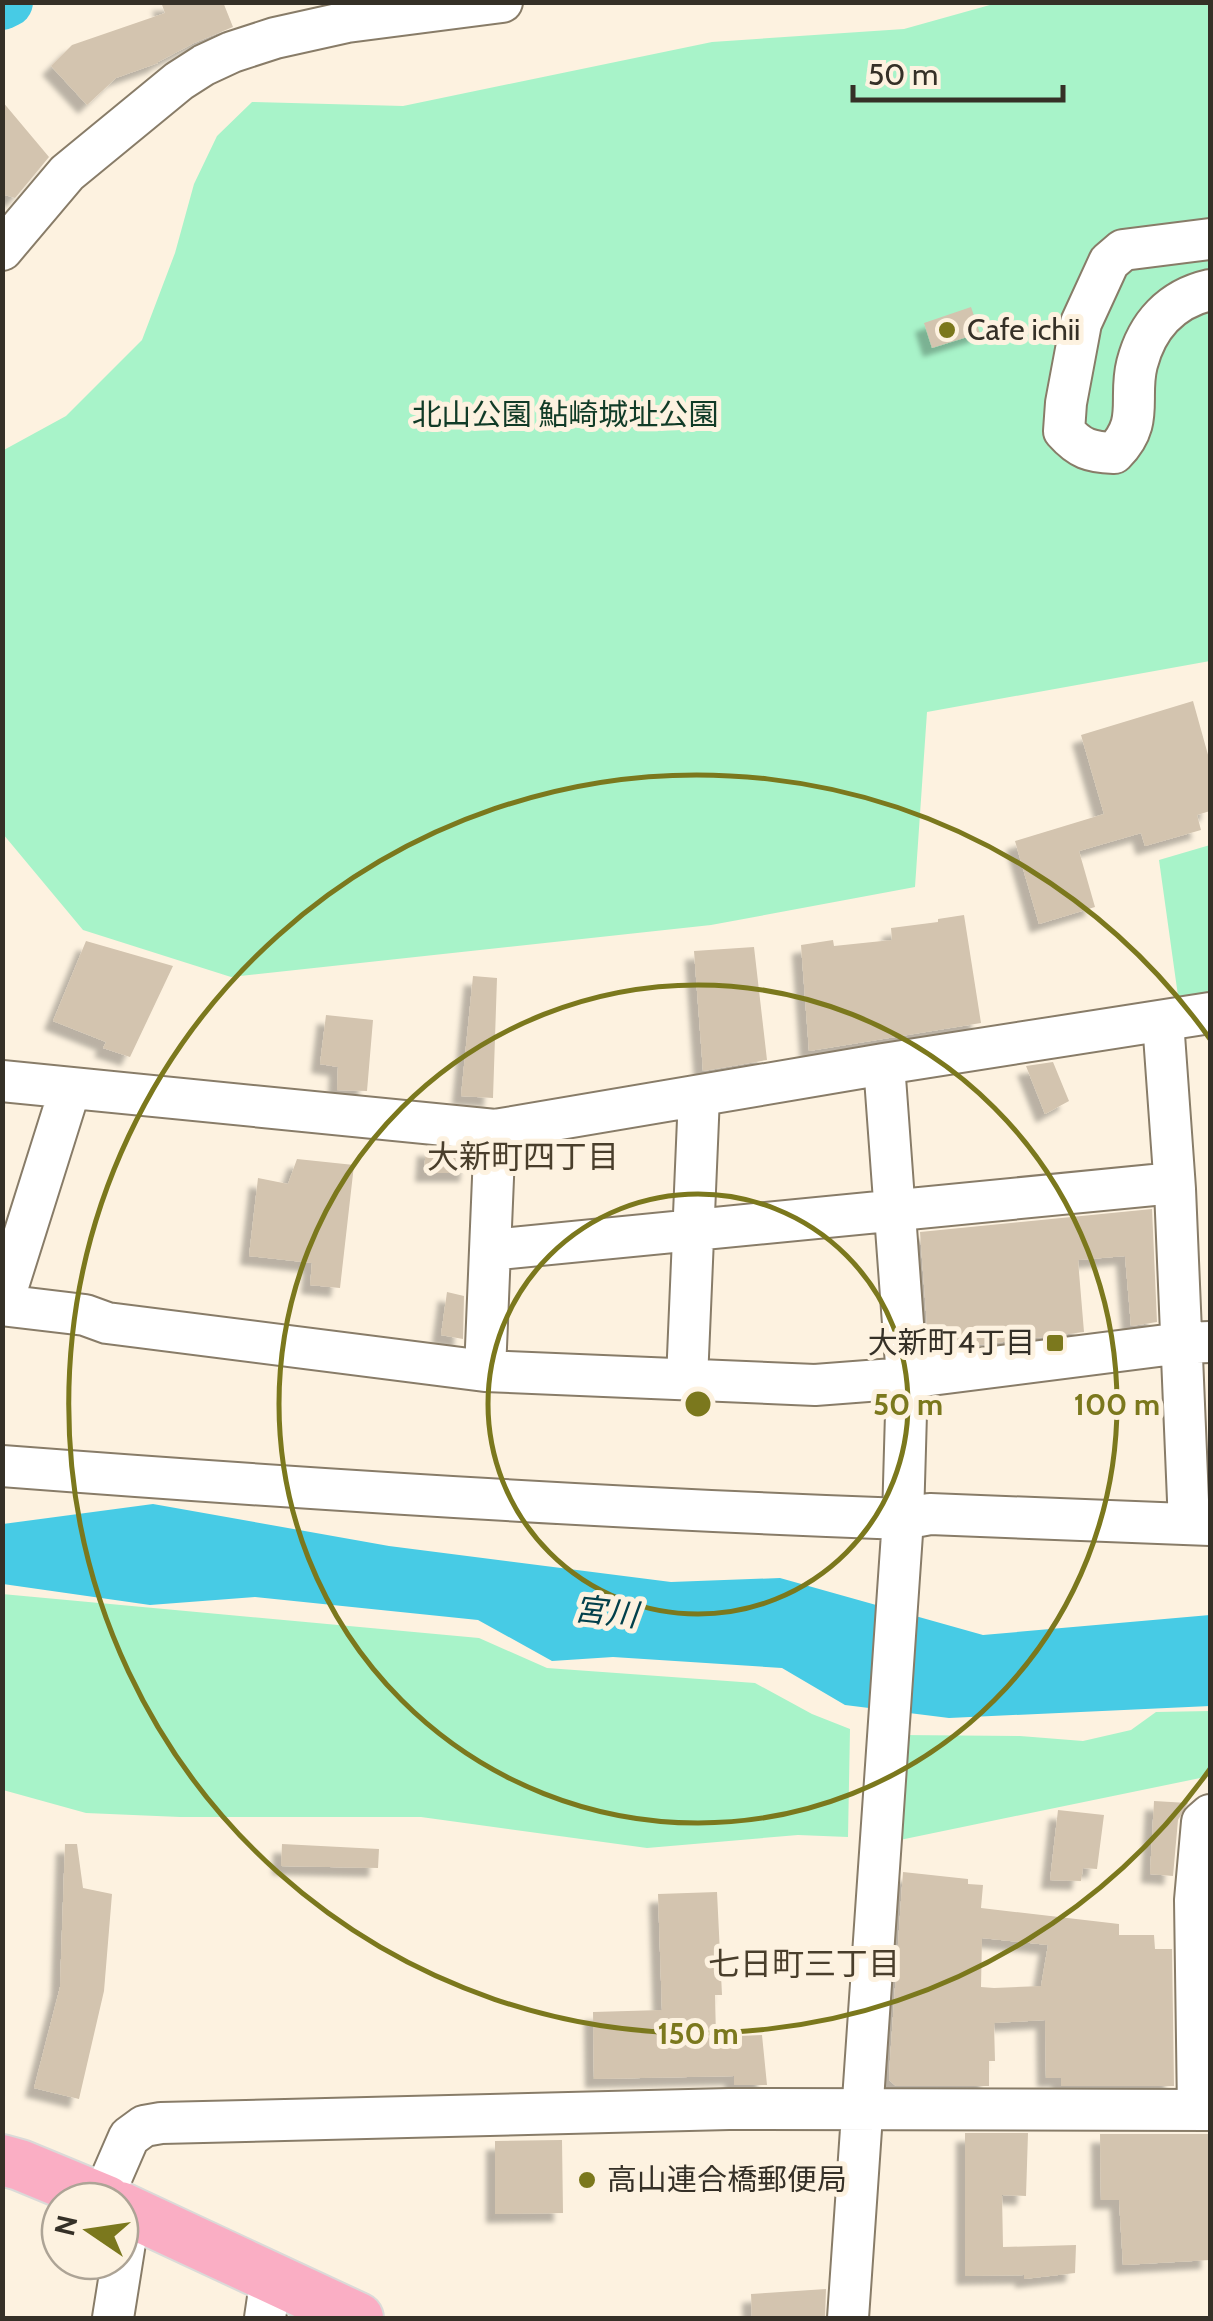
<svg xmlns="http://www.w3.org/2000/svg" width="1213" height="2321" font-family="Cabin,'Noto Sans JP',sans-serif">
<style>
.green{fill:#a8f3c9}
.water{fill:#47cbe5}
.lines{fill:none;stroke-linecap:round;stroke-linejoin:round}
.river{stroke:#47cbe5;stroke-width:50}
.building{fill:#d3c4af;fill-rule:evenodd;filter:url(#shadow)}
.minor-casing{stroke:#887c68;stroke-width:44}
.major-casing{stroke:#dbdad8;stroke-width:54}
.minor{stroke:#fff;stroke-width:40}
.major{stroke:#faaec4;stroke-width:50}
.ring{fill:none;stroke:#7b781d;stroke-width:5}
.poi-dot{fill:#7b781d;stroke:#fdf2e0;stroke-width:4}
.labels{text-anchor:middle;stroke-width:10;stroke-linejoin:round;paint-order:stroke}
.poi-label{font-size:30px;fill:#353027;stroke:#fdf2e0;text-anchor:start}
.park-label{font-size:30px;fill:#113b27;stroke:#fdf2e0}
.neighbourhood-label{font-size:32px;fill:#493e2b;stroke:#fdf2e0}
.water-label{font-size:32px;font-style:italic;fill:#02404b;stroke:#fdf2e0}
.centre{fill:#7b781d;stroke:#fdf2e0;stroke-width:5}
.ring-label{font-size:30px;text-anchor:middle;font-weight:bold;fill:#7b781d;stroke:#fdf2e0;stroke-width:10;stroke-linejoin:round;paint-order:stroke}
</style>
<defs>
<filter id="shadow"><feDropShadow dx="-9" dy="9" stdDeviation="2.5" flood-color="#0004"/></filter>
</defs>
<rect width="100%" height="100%" fill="#fdf2e0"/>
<path class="green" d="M997,3H1210V661L927,712L915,887L711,925L231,977L83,930L3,834L2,451L66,416L142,340L175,253L194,184L217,136L252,102L403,106L712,42L904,29Z
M1210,845V997L1179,1003L1159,860Z
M2,1594L479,1638L547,1668L755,1683L812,1714L850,1729L848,1837L798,1835L647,1848L421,1817H180L86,1813L3,1790Z
M1210,1711V1776L895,1841L902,1735L1020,1736L1083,1741L1131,1730L1156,1712Z"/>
<path class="water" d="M153,1504L389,1546L671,1582L780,1578L983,1635L1210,1615V1706L949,1718L845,1705L782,1668L613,1657L552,1661L478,1620L255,1597L150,1605L3,1584V1524Z"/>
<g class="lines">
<path class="river" d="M2,5L8,2"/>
</g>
<path class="building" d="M161,2H223L233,27L194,43L158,62V63L116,78L87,105L51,66L72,45L165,13Z
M2,101L49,157L15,198L2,194Z
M971,307L980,333L932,348L924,323Z
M1193,701L1210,762V811L1197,815L1201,830L1145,846L1141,833L1079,851L1095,907L1039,924L1015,841L1104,814L1081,735Z
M964,915L981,1023L809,1051L801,945L833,940L834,946L892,940L891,928L938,922V919Z
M86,941L173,966L130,1057L103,1048L106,1042L53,1021Z
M754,947L767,1060L703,1071L694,951Z
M473,976L497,978L493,1098L461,1096Z
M326,1015L373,1020L367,1091L337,1090L338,1067L320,1064Z
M1053,1062L1069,1101L1045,1114L1026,1066Z
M426,1147L470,1151L469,1173H424Z
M297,1159L354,1165L340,1288L310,1285L312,1263L249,1256L258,1178L288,1184Z
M1152,1209L1157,1322L1131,1326L1125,1256L1078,1260L1084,1332L929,1351L920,1232Z
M447,1292L464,1296L463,1339L441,1335Z
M1154,1801L1188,1803L1178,1820L1173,1876L1150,1874Z
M1058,1810L1104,1815L1097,1869L1083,1868L1081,1881L1050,1880Z
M65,1844H77L83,1888L112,1894L104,1991L79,2099L34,2088L60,1987Z
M282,1844L379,1849L378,1868L281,1866Z
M903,1872L968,1879V1884L983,1885L981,1908L1119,1924V1935H1154L1155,1949H1172L1174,2086H1061V2078H1046L1045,2020L994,2023L995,2061H989V2086H896L889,2080L890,2060ZM982,1938L1048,1945L1041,1986L994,1988L981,1987Z
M717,1892L722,1995H715L716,2037L762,2035L767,2085H734V2076L594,2079L593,2012L662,2010L658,1894Z
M965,2133H1028L1026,2196L1002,2195L1003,2247L1076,2245L1075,2273L1024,2279V2275L965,2276Z
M1100,2134H1210V2260L1123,2265L1119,2200H1101Z
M562,2140L563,2213L495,2214V2141Z
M826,2289L825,2318H752L751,2294Z"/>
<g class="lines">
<defs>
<path id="minor" d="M1210,239L1123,250L1109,262L1081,323L1066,403L1064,431C1080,449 1090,452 1114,453C1145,422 1128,399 1137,364C1147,325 1171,299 1210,290
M2,250L67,173L179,81L204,65L232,52L275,38L347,22L502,2
M1163,1021L1175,1189L1189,1524
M2,1081L495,1130L884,1064L1210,1013
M70,1089L2,1305L85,1315L107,1323L485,1371L815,1385L907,1378L1182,1343L1210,1342
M490,1250L1174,1183
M485,1371L495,1130
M687,1380L699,1096
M2,1466C302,1489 602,1508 903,1519L930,1514L1210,1525
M1198,2110L1195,1900L1202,1822L1210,1815
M102,2199L129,2137L144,2126L161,2123L729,2109L1210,2110
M113,2318L130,2211
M265,2318L271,2277
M848,2318L903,1519L907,1378L884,1064"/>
<path id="major" d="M2,2160L20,2165L107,2201
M120,2207L358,2318"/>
</defs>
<use href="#minor" class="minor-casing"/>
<use href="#major" class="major-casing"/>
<use href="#minor" class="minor"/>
<use href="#major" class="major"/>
</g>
<g class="ring">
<circle cx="698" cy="1404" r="210"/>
<circle cx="698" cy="1404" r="419"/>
<path d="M1210 1769A629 629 0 1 1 1210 1039"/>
</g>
<g class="poi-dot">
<circle cx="947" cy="330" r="10"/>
<rect x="1045" y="1333" width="20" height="20" rx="5"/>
<circle cx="587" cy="2180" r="10"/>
</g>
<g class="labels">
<g class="poi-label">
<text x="967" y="340">Cafe ichii</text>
<text x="1035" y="1353" text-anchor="end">大新町4丁目</text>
<text x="607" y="2190">高山連合橋郵便局</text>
</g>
<g class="park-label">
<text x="565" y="425">北山公園 鮎崎城址公園</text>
</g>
<g class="neighbourhood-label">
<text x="523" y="1168">大新町四丁目</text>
<text x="804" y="1975">七日町三丁目</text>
</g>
<g class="water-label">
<text transform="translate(606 1612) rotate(6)" y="11">宮川</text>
</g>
</g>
<circle cx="698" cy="1404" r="15" class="centre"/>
<g class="ring-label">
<text x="908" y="1415">50 m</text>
<text x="1117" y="1415">100 m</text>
<text x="698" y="2044">150 m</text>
</g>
<rect width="1213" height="2321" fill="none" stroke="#353027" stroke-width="10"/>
<g transform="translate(90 2231) rotate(283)"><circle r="48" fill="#fdf2e0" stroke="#ada496" stroke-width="2.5"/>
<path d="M0-8L18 38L0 25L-18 38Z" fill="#7b781d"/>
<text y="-15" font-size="28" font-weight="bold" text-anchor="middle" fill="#353027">N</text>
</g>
<path d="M853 85v15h210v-15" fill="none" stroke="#353027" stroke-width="5"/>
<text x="868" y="85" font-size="30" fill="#353027" stroke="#fdf2e0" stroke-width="8" paint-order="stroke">50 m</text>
</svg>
